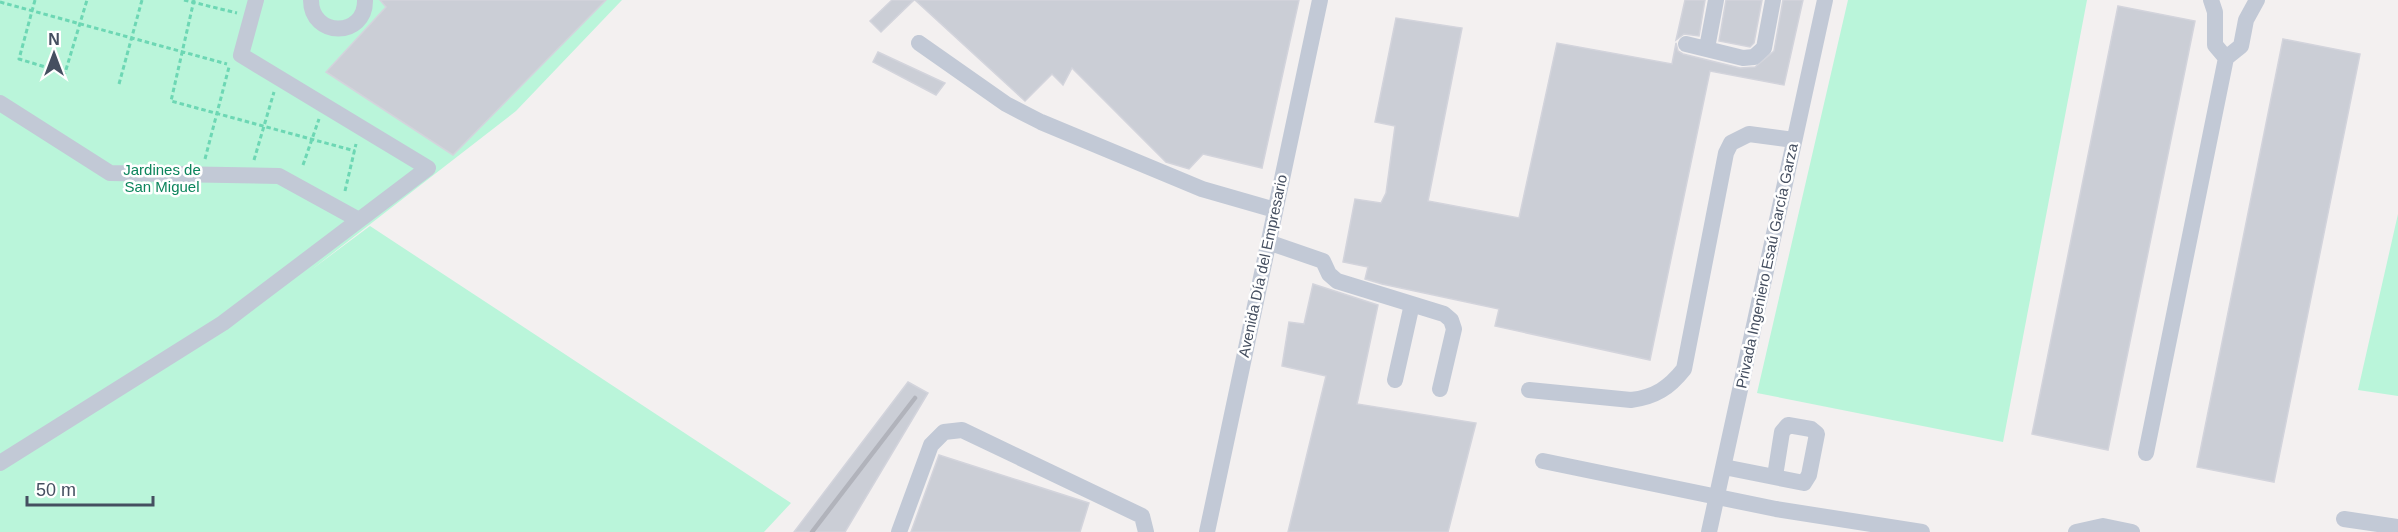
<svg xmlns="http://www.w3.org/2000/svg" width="2398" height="532" font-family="Arial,sans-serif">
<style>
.green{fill:#baf5da}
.building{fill:#cbced6;stroke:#d3d4dc;stroke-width:1.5}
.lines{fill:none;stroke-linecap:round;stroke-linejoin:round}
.path{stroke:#6dd7b4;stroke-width:3;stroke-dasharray:4.5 3;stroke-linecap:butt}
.minor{stroke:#c2c9d6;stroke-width:16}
.rail{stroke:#b1b3bb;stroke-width:4.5}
.labels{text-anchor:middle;stroke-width:5;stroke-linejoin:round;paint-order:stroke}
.park-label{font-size:15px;fill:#0c855c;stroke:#fff}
.street-label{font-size:15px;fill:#454f60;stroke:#fff}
</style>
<rect width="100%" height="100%" fill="#f3f0f0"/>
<path class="green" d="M0,0H622L516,111L311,270L370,226L791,503L764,532H0Z
M1848,0H2087L2003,442L1757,393Z
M2398,214V396L2358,390Z"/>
<path class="building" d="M380,0H606L453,155L326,72L386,7Z
M892,0H914L881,32L870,21Z
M915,0H1299L1262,168L1203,154L1189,169L1166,162L1072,68L1063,85L1052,74L1025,101Z
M1685,0H1705L1699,36L1684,34L1676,40Z
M1726,0H1762L1754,43L1750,47L1719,41Z
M1783,0H1803L1784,85L1710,71L1650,360L1495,326L1499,309L1382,284L1365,279L1368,267L1343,262L1355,199L1381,203L1386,193L1395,126L1375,122L1396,18L1462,28L1428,201L1519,218L1557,43L1672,64L1676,43L1678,51L1683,54L1740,68L1755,67L1774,51Z
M2118,6L2195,21L2108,450L2032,434Z
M2283,39L2360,54L2274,482L2197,467Z
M878,52L945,83L936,95L873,62Z
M1313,284L1378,305L1357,404L1476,423L1448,532H1288L1326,376L1282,366L1289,322L1304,324Z
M908,382L928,393L845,532H794Z
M939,455L1089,503L1080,532H911Z"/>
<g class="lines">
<path class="path" d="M35,0L19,59L65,73L87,0
M184,0L237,13
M194,0L171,101L355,151
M0,2L227,64
M119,84L142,0
M205,159L229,67
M254,160L274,92
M303,165L319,119
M345,191L356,144"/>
<path class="minor" d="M311,0C311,38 366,38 365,0
M2211,0L2215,12V45L2226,58
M919,43L1006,104L1041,122L1202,189L1275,210
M1686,44L1743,58L1754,57L1764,48L1773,0
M1707,48L1716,0
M0,103L110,173L279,176L359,220
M1268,242L1323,261L1329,274L1337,281L1444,314L1451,320L1454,329L1440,389
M1395,380L1412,304
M1529,390L1631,400C1655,397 1669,388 1684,369L1726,153L1731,143L1749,134L1794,140
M2146,453L2226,58L2241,46L2246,20L2257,0
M1543,461L1776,509L1922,532
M0,463L223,323L428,168L241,55L256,0
M1724,467L1804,483L1809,475L1817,434L1811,429L1788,425L1782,432L1775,476
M2344,519L2398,527
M899,532L931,445L944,432L962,430L1142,516L1146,532
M1207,532L1320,0
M1709,532L1825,0
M2076,532L2103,526L2132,532"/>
<path class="rail" d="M812,532L915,398"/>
</g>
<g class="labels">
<g class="park-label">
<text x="162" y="175">Jardines de<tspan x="162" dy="17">San Miguel</tspan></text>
</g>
<g class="street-label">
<text transform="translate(1263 266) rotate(-78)" y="5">Avenida Día del Empresario</text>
<text transform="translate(1767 266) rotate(-78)" y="5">Privada Ingeniero Esaú García Garza</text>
</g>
</g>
<g transform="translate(54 54)" stroke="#ffffff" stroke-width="4.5" paint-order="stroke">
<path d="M0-4.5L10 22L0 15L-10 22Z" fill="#454f60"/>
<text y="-9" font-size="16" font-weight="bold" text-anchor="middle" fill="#454f60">N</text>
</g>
<path d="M27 496v9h126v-9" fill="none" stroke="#454f60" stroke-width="3"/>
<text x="36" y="496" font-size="18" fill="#454f60" stroke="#ffffff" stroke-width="4.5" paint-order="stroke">50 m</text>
</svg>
